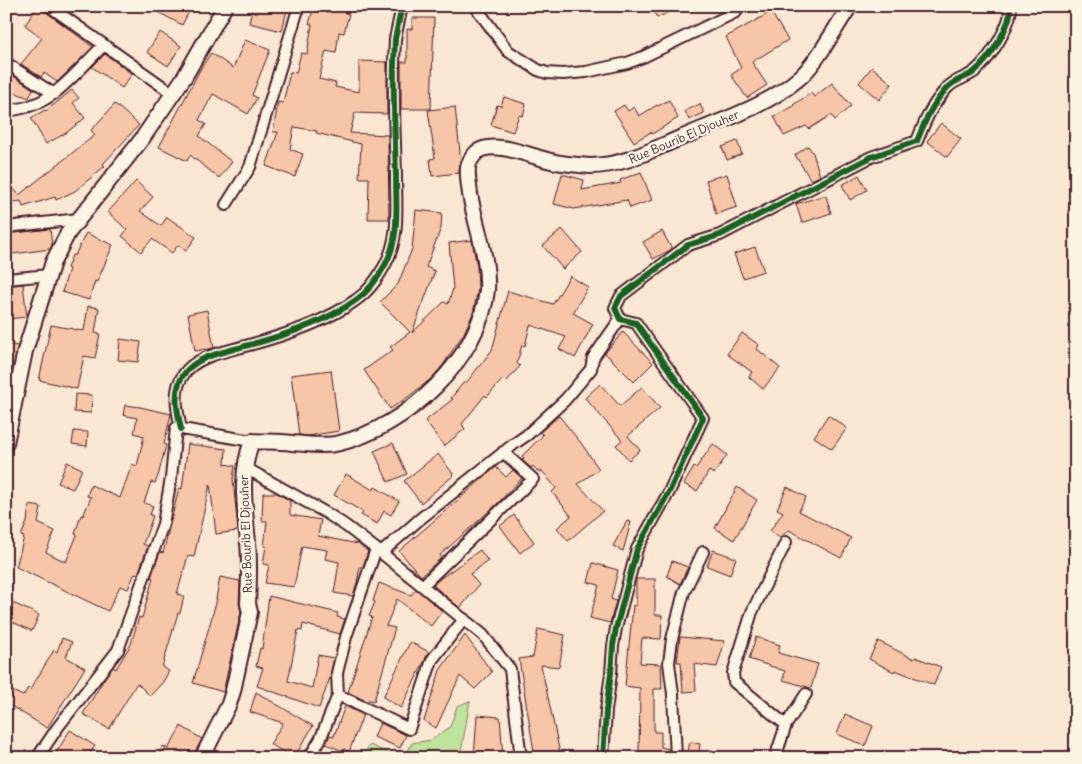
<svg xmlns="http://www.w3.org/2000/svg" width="1082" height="764" font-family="Delius,sans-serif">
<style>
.green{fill:#bfe29c;stroke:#848064}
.building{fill:#f7c5a8;stroke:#4a1f2b}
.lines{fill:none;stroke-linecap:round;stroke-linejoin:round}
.minor-casing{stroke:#4a1f2b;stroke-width:14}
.secondary-casing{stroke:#4a1f2b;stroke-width:18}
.minor{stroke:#fcf5e5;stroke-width:10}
.secondary{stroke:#fcf5e5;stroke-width:14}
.cycleway-casing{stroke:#fcf5e5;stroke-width:9}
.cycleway{stroke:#1b5e20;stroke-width:6}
.labels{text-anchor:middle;stroke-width:4.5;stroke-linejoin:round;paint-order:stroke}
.street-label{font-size:12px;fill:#4a1f2b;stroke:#fcf5e5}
</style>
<rect width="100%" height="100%" fill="#fae7d3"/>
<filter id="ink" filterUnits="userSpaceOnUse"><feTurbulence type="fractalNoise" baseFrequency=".02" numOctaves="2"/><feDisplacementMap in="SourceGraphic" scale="10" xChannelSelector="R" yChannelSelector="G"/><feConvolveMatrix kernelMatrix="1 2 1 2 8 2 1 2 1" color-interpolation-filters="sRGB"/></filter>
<g filter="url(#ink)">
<path class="green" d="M470,701L460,758H404L412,743L431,740L450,727L457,706Z
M370,745L399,758H360Z"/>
<path class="building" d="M38,6L93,47L57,82L44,73L41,77L21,64L42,38L25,25Z
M147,6H192L182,25Z
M253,6H288L282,31L249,23Z
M314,6H347L345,13L349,14L344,33L339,32L336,53L326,51L319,79L336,83L335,87L359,92V61L387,62V114L355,113L350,133L388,135L389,219H368L369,178H359L361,144L316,133L317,131L294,127L290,149L303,154L295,177L266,166L278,132H273L278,102L283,103L290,72L296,73L301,53L307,54L312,24H309Z
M651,6H681L657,18Z
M771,12L788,40L752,62L767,85L747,98L731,75L741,68L726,37Z
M412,18H434L431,109H401V62H407V29H412Z
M160,32L181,46L168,66L147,52Z
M245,40L270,50L252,95L257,98L248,114L213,94L199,120L206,124L199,136L232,162L219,178L190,155L187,161L159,147L201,68L211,53L233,68Z
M105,54L132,74L122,88L92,67Z
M872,67L892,84L879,100L859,83Z
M6,71L33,89L29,98L6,89Z
M832,83L851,106L835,120L831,115L809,129L806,126L784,136L774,116L794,106L793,105L811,93L814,97Z
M72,90L79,98L73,103L85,118L66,133L46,144L31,118L45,110L46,111Z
M504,97L526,104L523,116L519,115L513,132L491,125L497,105L501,106Z
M669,100L678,118L652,134L651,132L634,142L614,111L624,105L628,111L634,107L639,116L657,105L658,106Z
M115,104L139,125L103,164L105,166L75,191L56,200L55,197L23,207L21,201L6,203V179L19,195L95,135L91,130Z
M700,104L704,113L689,120L685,111Z
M455,107L460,152L459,173L432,176L430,159L435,158L428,110Z
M941,123L961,139L947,157L927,141Z
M737,141L742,154L727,160L722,147Z
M808,146L813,153L820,176L811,180L795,155Z
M641,172L652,200L630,208L627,200L574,209L554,204L562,174L584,180L582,190L621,183L620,180Z
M727,174L737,207L716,214L706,180Z
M859,175L867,190L850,200L842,185Z
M136,181L153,197L140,211L161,226L167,217L196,237L186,251L178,245L172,253L152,239L141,252L122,236L127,230L108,212Z
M822,196H826L831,213L802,223L796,204Z
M416,210L442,213L441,228L426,267L435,271L412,333L444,302L448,304L453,289L449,243L472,240L477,267L478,289L473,313L464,333L443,365L432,378L408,397L390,409L364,370L393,350L390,347L410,332L380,302L398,284L412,249Z
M50,229L52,245L50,249L6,255V234Z
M562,229L582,252L563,269L543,246Z
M662,231L672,249L653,259L643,242Z
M86,233L113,245L97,282L95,281L89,300L62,292L69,269L67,268L72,255H75Z
M755,247L764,271L743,278L734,254Z
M570,276L588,287L573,313L593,324L575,358L559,349L566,337L530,325L525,346L522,345L517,363L520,366L506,382L503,379L487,397L485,395L462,424L465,429L444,446L425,421L453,399L451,398L464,382L466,383L492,350L508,291L553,304Z
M23,284L27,317L6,319V286Z
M88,306L99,308L95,333L100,334L95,358L84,356L77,389L39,380L51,325L84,331Z
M207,310L214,348L195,351L188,314Z
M623,332L653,363L634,382L605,353Z
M742,333L759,345L757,349L780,368L763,389L749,377L752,372L727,354Z
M120,339L141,342L138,362L118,360Z
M6,344L18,346L13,367L6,366Z
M331,370L339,431L308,436L299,435L291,375Z
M600,384L620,406L642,387L660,408L628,436L640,450L629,460L616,445L622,440L585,398Z
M75,394L92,395L91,413L74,412Z
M125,405L140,407L171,414L164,444L166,445L158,476L155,483L151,482L144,503L153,506L150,515L153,516L143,544L148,546L138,574L135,573L128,589L120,586L108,611L16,567L24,537L21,536L27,522L29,505L41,507L38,523L55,531L46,552L66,562L77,535L75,534L81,515L83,516L91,497L87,496L91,485L120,498L132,464L137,466L144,436L134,433L137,418L123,415Z
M828,415L847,428L832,449L814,437Z
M559,416L581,443L599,469L578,484L603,511L568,541L557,528L571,516L552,492L556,488L542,471L539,473L533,466L531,468L522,460L524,458L522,456L543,435L540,432Z
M74,431L88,432L87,446L72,444Z
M393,443L407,474L388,482L374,451Z
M188,444L226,449L225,464L235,466L233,479L238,531L216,534L210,484L194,557L188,556L177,594L184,596L180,613H178L162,667L169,671L163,682L150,696L137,683L109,729L83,714L106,676L113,667L116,669L131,644L139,617L142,618L153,578L151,577L160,552L163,553L179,488L182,489Z
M713,444L727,455L714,474L709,471L697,491L684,484L694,467L696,468Z
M438,454L454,475L421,503L404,481Z
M67,462L82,469L73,489L58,483Z
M496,467L506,477L513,470L522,478L497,504L440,555L441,558L421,576L399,551Z
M346,474L373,490L375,487L399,501L391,515L384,511L377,524L361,515L363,512L334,495Z
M737,487L757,500L734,540L715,528Z
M787,487L806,497L799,511L851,538L841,558L789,530L780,538L770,531L783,512L777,509Z
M263,493H277L290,501V515L321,520L318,536L358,544L368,551L363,567H360L357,582L353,596L334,593L339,562L325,559L327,550L302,546L294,587L265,583L269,565L263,564L266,546H264L267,521H262Z
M514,515L534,542L520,553L500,526Z
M627,521L631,522L623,551L613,546Z
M480,550L488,561L470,574L479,585L460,608L433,585L441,578Z
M713,550L736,558L730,575L707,566Z
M672,561L688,567L680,584L667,576Z
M593,563L618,570L611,599L616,601L610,623L590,618L599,585L588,582Z
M220,577L240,581L239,604L241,612L223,692L193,683L217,599H216Z
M636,579H655V615H662L661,639L642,638L640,663L661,664L662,689H654V732H661V747L669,749L668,758H642L643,753L639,752L640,688L625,686L633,605L636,606Z
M379,583L411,595L416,589L442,611L431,626L397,599L386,626L395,628L374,701L368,700V702L348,692L372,617L369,616L375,602L373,601Z
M269,596L338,613L337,617L345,619L340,634L303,624L302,631L298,630L288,681L312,688L318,655L334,658L330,678L319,708L257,686L263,668L256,666L260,648L262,649Z
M11,602L39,615L32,631L6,619V613Z
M538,629L565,635L559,667L541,665L561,758H535L519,659L533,657Z
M465,635L492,672L475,689L460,676L436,728L424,721L440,670Z
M680,637L725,641L717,667L694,664L696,691L683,692L681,662H677Z
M756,637L780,645L778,653L818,664L811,688L783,680L785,671L749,659Z
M62,638L72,642L66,657L85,668L47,728L6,703V688L23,696L28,688L30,690L54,650L57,652Z
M878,641L914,659L915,657L941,667L934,685L895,670L894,672L869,659Z
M410,642L429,652L401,708L383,697Z
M256,692L313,726L294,758L270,744L283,723L250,712Z
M345,706L363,715L349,752L344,749L343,751L326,744L330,735L334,736Z
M845,714L873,726L865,746L837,734Z
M477,715L500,717L503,758H474Z
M380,723L406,735L400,748L374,737Z
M181,726L202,739L192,758L178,750L176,754L181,758H156L163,746L168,749Z
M70,730L95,746L87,758H53Z
M690,742L700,744L698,758L687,756Z"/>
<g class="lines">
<defs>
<path id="minor" d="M49,6L172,93
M475,6L508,51L538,70L547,73L563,74L586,72L627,63L643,57L736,12L739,6
M6,63L54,94
M6,111C23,109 40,104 53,94C71,81 88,60 104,45
M226,205L250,167L299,6
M6,227L79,219
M6,279L49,275
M620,319L615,308L621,296L688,245L720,235L871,157L917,141C926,119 931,106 947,88C954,80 966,78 974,72C990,59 1011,26 1011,6
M181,429C177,410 172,390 184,374C196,356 225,352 245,346C280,337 326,322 356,300C368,292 378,278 385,265C400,238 396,207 396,176C395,139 393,101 394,63L395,39L402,6
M244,467L328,514L346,526L389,559L483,635L510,669L521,758
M786,542L752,612L733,673L734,682L786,725L806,694
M381,553L420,519L514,444L527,435L565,400L591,369L593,358L620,319
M422,586L533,479L503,452
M338,695L409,729L432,660L464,619
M37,758L58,727L118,650L163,524L171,478L176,428L252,441
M309,758L320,740L338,695L337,673L346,637L376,549
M603,758L606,711L611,673L613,646L616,628L637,549L669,492L703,418L636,323L620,319
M676,758L673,694L669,663L672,639L684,592L703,552
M775,758L786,725"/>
<path id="secondary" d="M6,443L25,351L53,262L68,233L142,139L185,76L225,6
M202,758L229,704L233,691L250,612L248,604C249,584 250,563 248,543C245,507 239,475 252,441C265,442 278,441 292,443C308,444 324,447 340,443C406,427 480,359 487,290C489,258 475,225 470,194C469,185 467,176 468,167C469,161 473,156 477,152C494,139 532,157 551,161C564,164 577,165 590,166C625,166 652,149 683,137C722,120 765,107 798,79C816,65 836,26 850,6"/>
</defs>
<use href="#minor" class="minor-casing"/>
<use href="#secondary" class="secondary-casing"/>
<use href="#minor" class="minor"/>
<use href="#secondary" class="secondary"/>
<defs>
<path id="cycleway" d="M181,429C177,410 172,390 184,374C196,356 225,352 245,346C280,337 326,322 356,300C368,292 378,278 385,265C400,238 396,207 396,176C395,139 393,101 394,63L395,39L402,6
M603,758L606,711L611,673L613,646L616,628L637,549L669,492L703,418L636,323L620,319L615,308L621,296L688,245L720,235L871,157L917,141C926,119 931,106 947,88C954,80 966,78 974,72C990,59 1011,26 1011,6"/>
</defs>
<use href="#cycleway" class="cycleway-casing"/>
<use href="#cycleway" class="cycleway"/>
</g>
</g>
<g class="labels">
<g class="street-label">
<text transform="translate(684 137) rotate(-23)" y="4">Rue Bourib El Djouher</text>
<text transform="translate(246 534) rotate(-92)" y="4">Rue Bourib El Djouher</text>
</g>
</g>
<rect width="1082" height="764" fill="none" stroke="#fcf5e5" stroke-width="25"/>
<rect x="12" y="12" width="1057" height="739" fill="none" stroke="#4a1f2b" stroke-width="2" filter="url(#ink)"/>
</svg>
